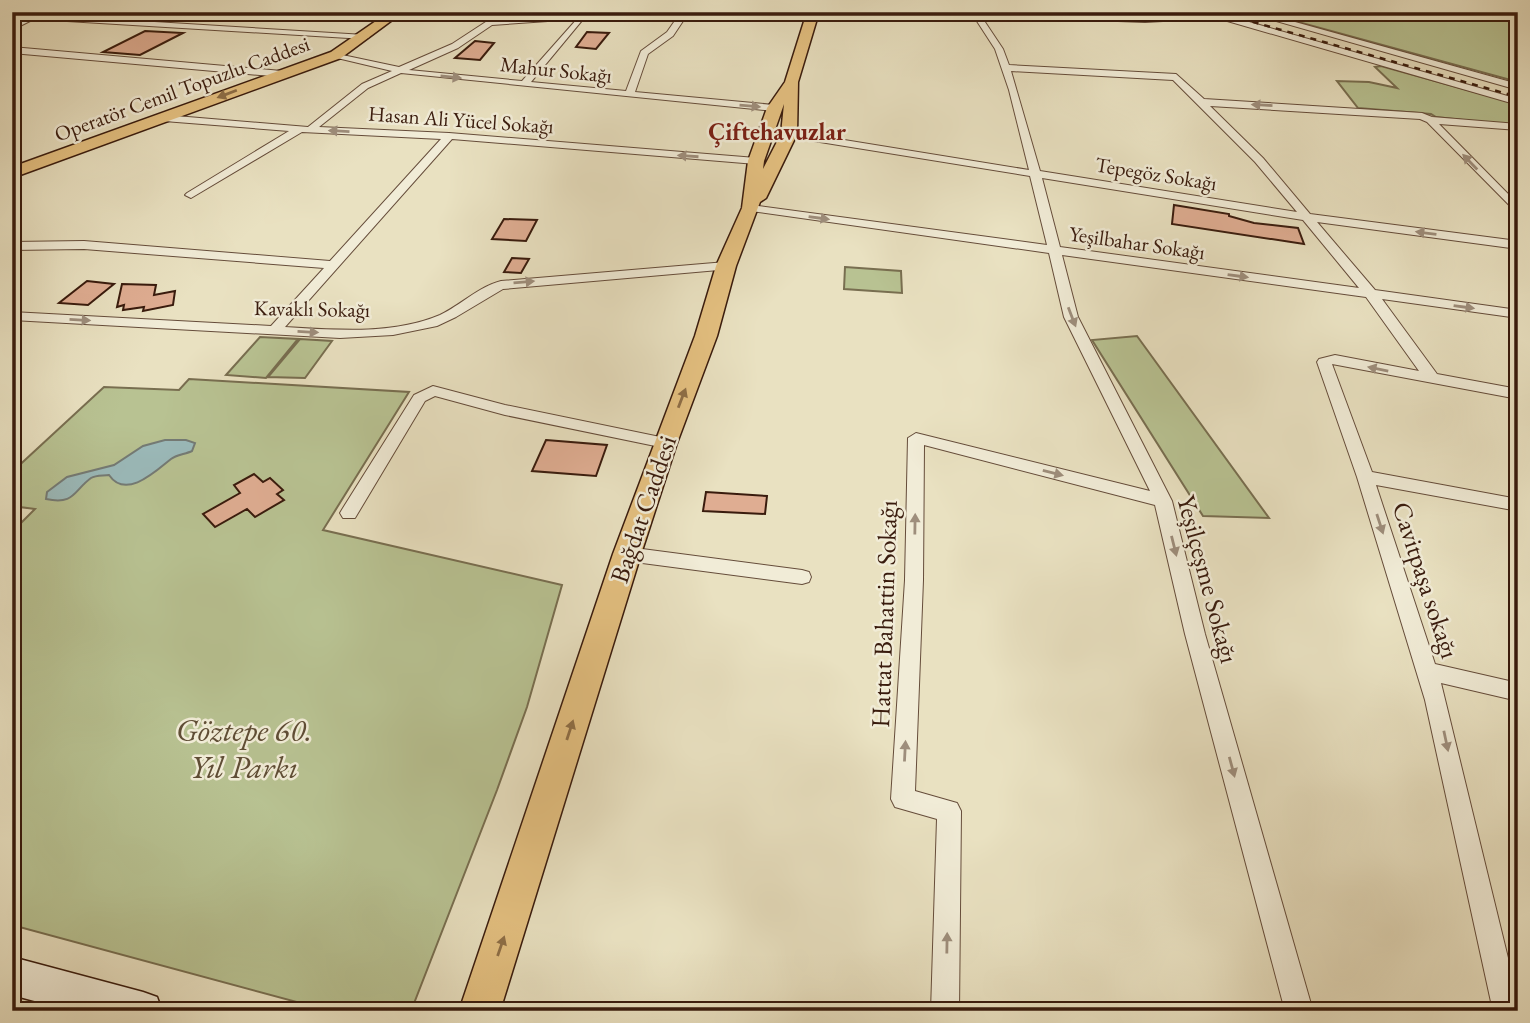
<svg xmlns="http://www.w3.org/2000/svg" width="1530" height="1023" font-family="'EB Garamond',serif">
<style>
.green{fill:#b8c292;stroke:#786e50;stroke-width:2}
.water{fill:#9bbbbc;stroke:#747b76;stroke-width:2}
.building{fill:#dfad92;stroke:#391b0d;stroke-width:2}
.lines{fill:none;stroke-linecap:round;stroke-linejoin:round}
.street-casing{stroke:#654c3a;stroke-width:2}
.secondary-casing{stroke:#391b0d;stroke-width:3}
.primary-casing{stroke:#391b0d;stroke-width:3}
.street{fill:#f1ecd7;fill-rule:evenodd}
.secondary{fill:#f1ecd7;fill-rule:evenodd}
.primary{fill:#e4c080;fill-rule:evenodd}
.rail{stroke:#391b0d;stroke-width:2.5;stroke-dasharray:6 6;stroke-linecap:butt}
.oneway{fill:#9e8e7c}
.oneway2{fill:#8e6e46}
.labels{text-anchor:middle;stroke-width:5;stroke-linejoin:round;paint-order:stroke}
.far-street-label{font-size:21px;fill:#391b0d;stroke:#f1ecd7}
.far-quarter-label{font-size:24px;font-weight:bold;fill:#7a1f14;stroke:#f1ecd7}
.street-label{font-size:26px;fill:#391b0d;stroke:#f1ecd7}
.near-park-label{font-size:32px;font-style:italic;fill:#5f4d35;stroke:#f1ecd7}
</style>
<rect width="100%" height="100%" fill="#e9e1c1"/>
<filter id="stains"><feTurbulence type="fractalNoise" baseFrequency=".00286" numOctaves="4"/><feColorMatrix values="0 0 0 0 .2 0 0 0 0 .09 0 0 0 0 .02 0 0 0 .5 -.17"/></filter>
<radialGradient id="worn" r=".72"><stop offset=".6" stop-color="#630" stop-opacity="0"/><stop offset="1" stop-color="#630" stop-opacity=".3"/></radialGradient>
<path class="green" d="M1262,12H1518V82Z
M1381,66L1518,104V126L1436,117L1431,114L1358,108L1337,81L1369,82L1397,88L1375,67Z
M845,267L901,271L902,293L844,289Z
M1137,336L1269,518L1203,516L1092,340Z
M260,337L298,339L266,378L226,375Z
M300,339L332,341L305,378L268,377Z
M189,379L409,392L323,530L562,585L527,707L497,790L411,1011H330L12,925V532L35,509L12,506V472L104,387L179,390Z"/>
<path class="water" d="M165,440H186L195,443L192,451C186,454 176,455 171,459C156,471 126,500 109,475C103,476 96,475 91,478C73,491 75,505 46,499L47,492L67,477L114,465L143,446Z"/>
<path class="building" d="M145,31L183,33L140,55L103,52Z
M587,32L609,33L596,49L576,47Z
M475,41L494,43L480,60L455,58Z
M1174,205L1229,214V216L1254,223L1298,228L1304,244L1172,224Z
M504,219L537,220L526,241L492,239Z
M512,258L529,259L521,273L504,272Z
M87,281L114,284L88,305L59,303Z
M122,284L156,285L154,295L175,291L173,305L143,311L144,307L123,310L124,305L117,307Z
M546,440L607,445L596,476L532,471Z
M254,474L263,482L270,478L283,490L277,494L284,500L255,517L247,509L215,527L203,514L240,493L234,485Z
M706,492L767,496L765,514L703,511Z"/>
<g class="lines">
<defs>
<path id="street" d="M35,12H45L41,15L365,35L369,37L365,39L34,19L12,30V25Z
M501,12H511L498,21L589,12L531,82L626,91L641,51L667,32L681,12H689L673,36L648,54L635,92L774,105L779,108L774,111L401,73L368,88L319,127L449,133L756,158L761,161L756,164L452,139L285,327C335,330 393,335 440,315C461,305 478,287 501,281L726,262L732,266L730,269L503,289L456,317L437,326L393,335L340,338L12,320V312L271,326L324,268L84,249L12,250V242L84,241L330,261L441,139L302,132L191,198L185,195L187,193L289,131L164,121L159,118L164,115L308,127L362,84L392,71L333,57V53L399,67L452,44ZM577,19L522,81L409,70L458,48L492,25Z
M971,12L1145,18L1214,12L1518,99V105L1217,18L1145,22L981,16L1003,49L1009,65L1176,74L1204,99L1422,113L1432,117L1518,124V130L1439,124L1518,204V214L1427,122L1420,119L1210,106L1263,158L1310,214L1518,241V249L1317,222L1375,290L1518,310V318L1382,299L1437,374L1518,389V399L1332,364L1372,472L1518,499V511L1376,485L1435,664L1518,683V701L1441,683L1518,999V1011H1493L1425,700L1357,477L1317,362L1319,359L1335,355L1419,371L1366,297L1062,255L1078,317L1172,501L1205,634L1313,1011H1285L1185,634L1155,505L924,445L923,580L915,791L957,803L961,811L959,1011H931L937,819L895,807L891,799L905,580L908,438L916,433L1150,491L1064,317L1049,253L751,211L745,208L751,205L1047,245L1030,176L789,137L784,134L789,131L1029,170L1009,90L995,49ZM1011,71L1173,80L1255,162L1297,212L1040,171ZM1042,178L1303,220L1359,288L1060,247Z
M1245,12H1259L1518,84V90Z
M12,47L282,71L286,74L282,77L12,53Z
M433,386L505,405L665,438L673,443L665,448L505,415L435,396L425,401L355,518H343L340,513L343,508L414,395Z
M627,547L802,570L809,572L811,577L809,582L802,584L627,561L621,559L618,554L621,549Z"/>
<path id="secondary" d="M12,957L143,992L157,997L162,1011H72L12,995Z"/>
<path id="primary" d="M389,12H403L341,58L12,178V167L331,52Z
M807,12H819L798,82L797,134L766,198L760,202L736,266L717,336L677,443L641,554L500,1011H459L613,554L695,336L716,266L742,208L748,161L767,108L785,82ZM784,104L781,134L763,169L764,161Z"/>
</defs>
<use href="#street" class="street-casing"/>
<use href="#secondary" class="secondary-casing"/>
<use href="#primary" class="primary-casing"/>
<use href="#street" class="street"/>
<use href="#secondary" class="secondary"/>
<use href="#primary" class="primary"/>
<path class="rail" d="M1218,12L1518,97"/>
</g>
<defs><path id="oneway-solid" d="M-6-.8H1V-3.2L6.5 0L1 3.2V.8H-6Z" transform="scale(1.75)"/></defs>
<g class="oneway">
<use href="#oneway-solid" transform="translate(451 77) rotate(6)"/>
<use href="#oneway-solid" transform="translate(1262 105) rotate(-177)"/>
<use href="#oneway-solid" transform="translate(750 106) rotate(5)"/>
<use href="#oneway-solid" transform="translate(339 131) rotate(-177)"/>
<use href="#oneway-solid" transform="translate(688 156) rotate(-176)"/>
<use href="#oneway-solid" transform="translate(1470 162) rotate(-134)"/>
<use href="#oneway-solid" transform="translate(819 218) rotate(8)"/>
<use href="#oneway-solid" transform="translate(1426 233) rotate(-173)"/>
<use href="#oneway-solid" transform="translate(1238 276) rotate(8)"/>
<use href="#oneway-solid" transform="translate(524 282) rotate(-5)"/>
<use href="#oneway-solid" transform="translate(1464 307) rotate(8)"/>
<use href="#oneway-solid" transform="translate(1072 317) rotate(69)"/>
<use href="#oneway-solid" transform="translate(80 320) rotate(3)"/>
<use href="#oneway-solid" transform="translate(308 332) rotate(3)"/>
<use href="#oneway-solid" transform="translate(1378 369) rotate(-168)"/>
<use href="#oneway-solid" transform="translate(1053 473) rotate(14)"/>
<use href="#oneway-solid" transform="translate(915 524) rotate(-89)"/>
<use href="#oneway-solid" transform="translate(1380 524) rotate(72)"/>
<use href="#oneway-solid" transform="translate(1174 546) rotate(76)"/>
<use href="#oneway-solid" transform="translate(1446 741) rotate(78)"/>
<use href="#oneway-solid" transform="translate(905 751) rotate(-87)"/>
<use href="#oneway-solid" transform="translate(1232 767) rotate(75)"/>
<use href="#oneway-solid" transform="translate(947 943) rotate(-89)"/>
</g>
<g class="oneway2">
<use href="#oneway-solid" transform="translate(227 94) rotate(159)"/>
<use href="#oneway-solid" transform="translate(682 398) rotate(-69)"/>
<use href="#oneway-solid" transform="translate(570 730) rotate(-72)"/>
<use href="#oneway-solid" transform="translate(501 946) rotate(-71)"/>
</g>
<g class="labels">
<g class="far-street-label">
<text transform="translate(556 70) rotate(6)" y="7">Mahur Sokağı</text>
<text transform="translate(182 89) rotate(-20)" y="7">Operatör Cemil Topuzlu Caddesi</text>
<text transform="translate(461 120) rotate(4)" y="7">Hasan Ali Yücel Sokağı</text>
<text transform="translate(1156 174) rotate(9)" y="7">Tepegöz Sokağı</text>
<text transform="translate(1137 243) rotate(8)" y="7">Yeşilbahar Sokağı</text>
<text transform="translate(312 309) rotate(1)" y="7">Kavaklı Sokağı</text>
</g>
<g class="far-quarter-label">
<text x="777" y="140">Çiftehavuzlar</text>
</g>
<g class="street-label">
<text transform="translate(643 509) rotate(-71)" y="9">Bağdat Caddesi</text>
<text transform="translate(1208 579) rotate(75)" y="9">Yeşilçeşme Sokağı</text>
<text transform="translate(1426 580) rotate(72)" y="9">Cavitpaşa sokağı</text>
<text transform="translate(884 614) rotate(-88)" y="9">Hattat Bahattin Sokağı</text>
</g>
<g class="near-park-label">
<text x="244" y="741">Göztepe 60.<tspan x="244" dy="37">Yıl Parkı</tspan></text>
</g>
</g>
<rect width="1530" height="1023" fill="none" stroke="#e9e1c1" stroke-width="42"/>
<rect x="14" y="14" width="1502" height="995" fill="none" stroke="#391b0d" stroke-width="3.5"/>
<rect x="21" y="21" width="1488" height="981" fill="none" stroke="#391b0d" stroke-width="2"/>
<rect width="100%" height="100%" filter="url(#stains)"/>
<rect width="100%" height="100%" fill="url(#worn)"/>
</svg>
